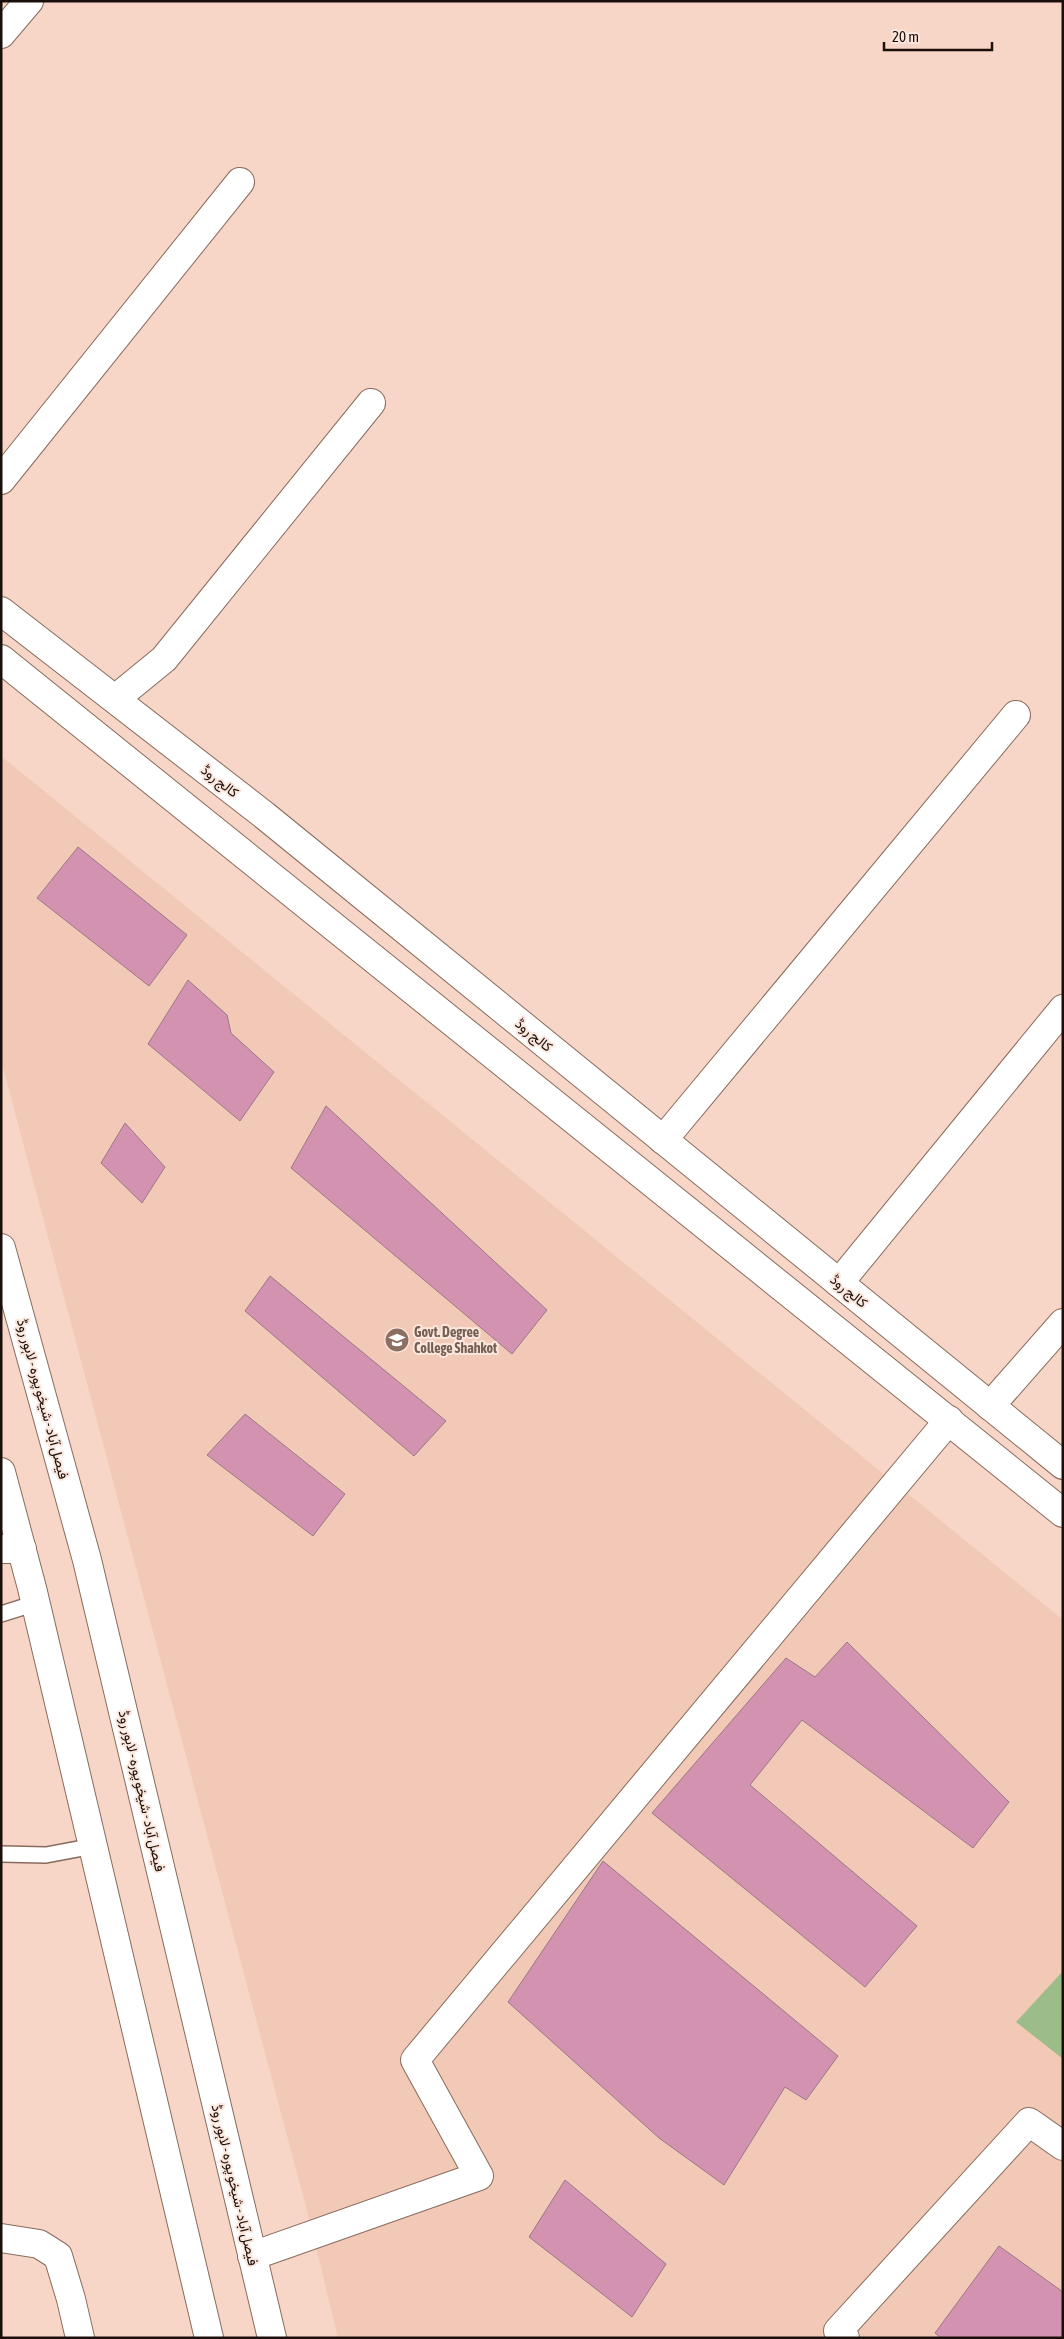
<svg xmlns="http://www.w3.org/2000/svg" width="1064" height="2339" font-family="'Asap Condensed',Vazirmatn,sans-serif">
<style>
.built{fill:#f1c9b6}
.green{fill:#9cbd8a}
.building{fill:#d492b1;stroke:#987987}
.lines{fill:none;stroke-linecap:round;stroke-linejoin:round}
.service-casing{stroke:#886b5d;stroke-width:18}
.minor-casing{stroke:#886b5d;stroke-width:30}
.tertiary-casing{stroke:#886b5d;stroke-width:30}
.trunk-casing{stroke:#886b5d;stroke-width:30}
.service{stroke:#fff;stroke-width:15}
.minor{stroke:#fff;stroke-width:28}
.tertiary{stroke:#fff;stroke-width:28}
.trunk{stroke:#fff;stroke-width:28}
.labels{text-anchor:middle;stroke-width:4;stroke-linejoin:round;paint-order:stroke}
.street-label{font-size:14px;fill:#1a0f0a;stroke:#fbe7dd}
.education-label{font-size:14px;font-weight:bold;fill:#785e54;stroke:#fbe7dd;text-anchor:start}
</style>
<rect width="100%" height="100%" fill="#f7d6c7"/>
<path class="built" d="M1,756L1063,1620V2338H338L311,2226L1,1060Z"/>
<path class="green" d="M1063,1971V2059L1016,2022Z"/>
<path class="building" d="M78,847L187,935L149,986L37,898Z
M188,980L227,1015L231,1033L274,1072L240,1121L148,1044Z
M326,1106L547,1310L512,1354L291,1168Z
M125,1123L165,1167L142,1203L101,1163Z
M270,1276L446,1421L414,1456L245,1311Z
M245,1414L345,1494L313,1536L207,1455Z
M847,1642L1009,1802L973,1848L802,1720L750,1785L917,1926L865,1987L652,1813L786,1658L815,1677Z
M603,1861L838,2056L806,2100L785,2087L724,2185L659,2138L508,2002Z
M565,2180L666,2264L632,2317L529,2237Z
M999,2246L1063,2292V2338H941L935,2333Z"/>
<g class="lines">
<defs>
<path id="service" d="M1,1614L36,1603
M1,1854L46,1855L94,1846"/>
<path id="minor" d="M1,34L29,1
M1,480L240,182
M115,699L164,659L371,403
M663,1140L1016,715
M839,1283L1063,1009
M990,1406L1063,1323
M1,1549H22
M1,2238L39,2244L58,2256L71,2299L80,2338
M252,2256L479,2176L415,2060L949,1420
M845,2338L838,2331L1029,2122L1063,2146"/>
<path id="tertiary" d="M1,611L264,815L1063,1465
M1,659L1063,1513"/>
<path id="trunk" d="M1,1248L87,1560L272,2338
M1,1472L32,1588L209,2338"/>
</defs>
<use href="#service" class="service-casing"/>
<use href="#minor" class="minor-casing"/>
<use href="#tertiary" class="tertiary-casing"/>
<use href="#trunk" class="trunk-casing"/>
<use href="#service" class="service"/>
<use href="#minor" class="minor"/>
<use href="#tertiary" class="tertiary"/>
<use href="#trunk" class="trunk"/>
</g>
<defs>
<symbol id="university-disc" viewBox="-11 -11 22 22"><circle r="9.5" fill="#8d6e63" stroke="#fbe7dd"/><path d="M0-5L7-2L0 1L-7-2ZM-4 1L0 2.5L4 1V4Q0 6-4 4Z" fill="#fff"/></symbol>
</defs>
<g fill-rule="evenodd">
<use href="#university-disc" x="383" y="1326" width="28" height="28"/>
</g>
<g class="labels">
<g class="street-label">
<text transform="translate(220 781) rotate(38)" y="5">کالج روڈ</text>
<text transform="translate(534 1035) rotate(39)" y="5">کالج روڈ</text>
<text transform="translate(849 1291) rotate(39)" y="5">کالج روڈ</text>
<text transform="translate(43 1399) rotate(75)" y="5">فیصل آباد - شیخو پورہ - لاہور روڈ</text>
<text transform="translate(142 1791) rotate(77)" y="5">فیصل آباد - شیخو پورہ - لاہور روڈ</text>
<text transform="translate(235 2185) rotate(77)" y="5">فیصل آباد - شیخو پورہ - لاہور روڈ</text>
</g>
<g class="education-label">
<text x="414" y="1337">Govt. Degree<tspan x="414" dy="16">College Shahkot</tspan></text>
</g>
</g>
<rect width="1064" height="2339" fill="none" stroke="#1a0f0a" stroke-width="5"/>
<path d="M884 42v8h108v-8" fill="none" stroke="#1a0f0a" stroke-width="2.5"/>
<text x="892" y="42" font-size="15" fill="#1a0f0a" stroke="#fbe7dd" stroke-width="4" paint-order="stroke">20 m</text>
</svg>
